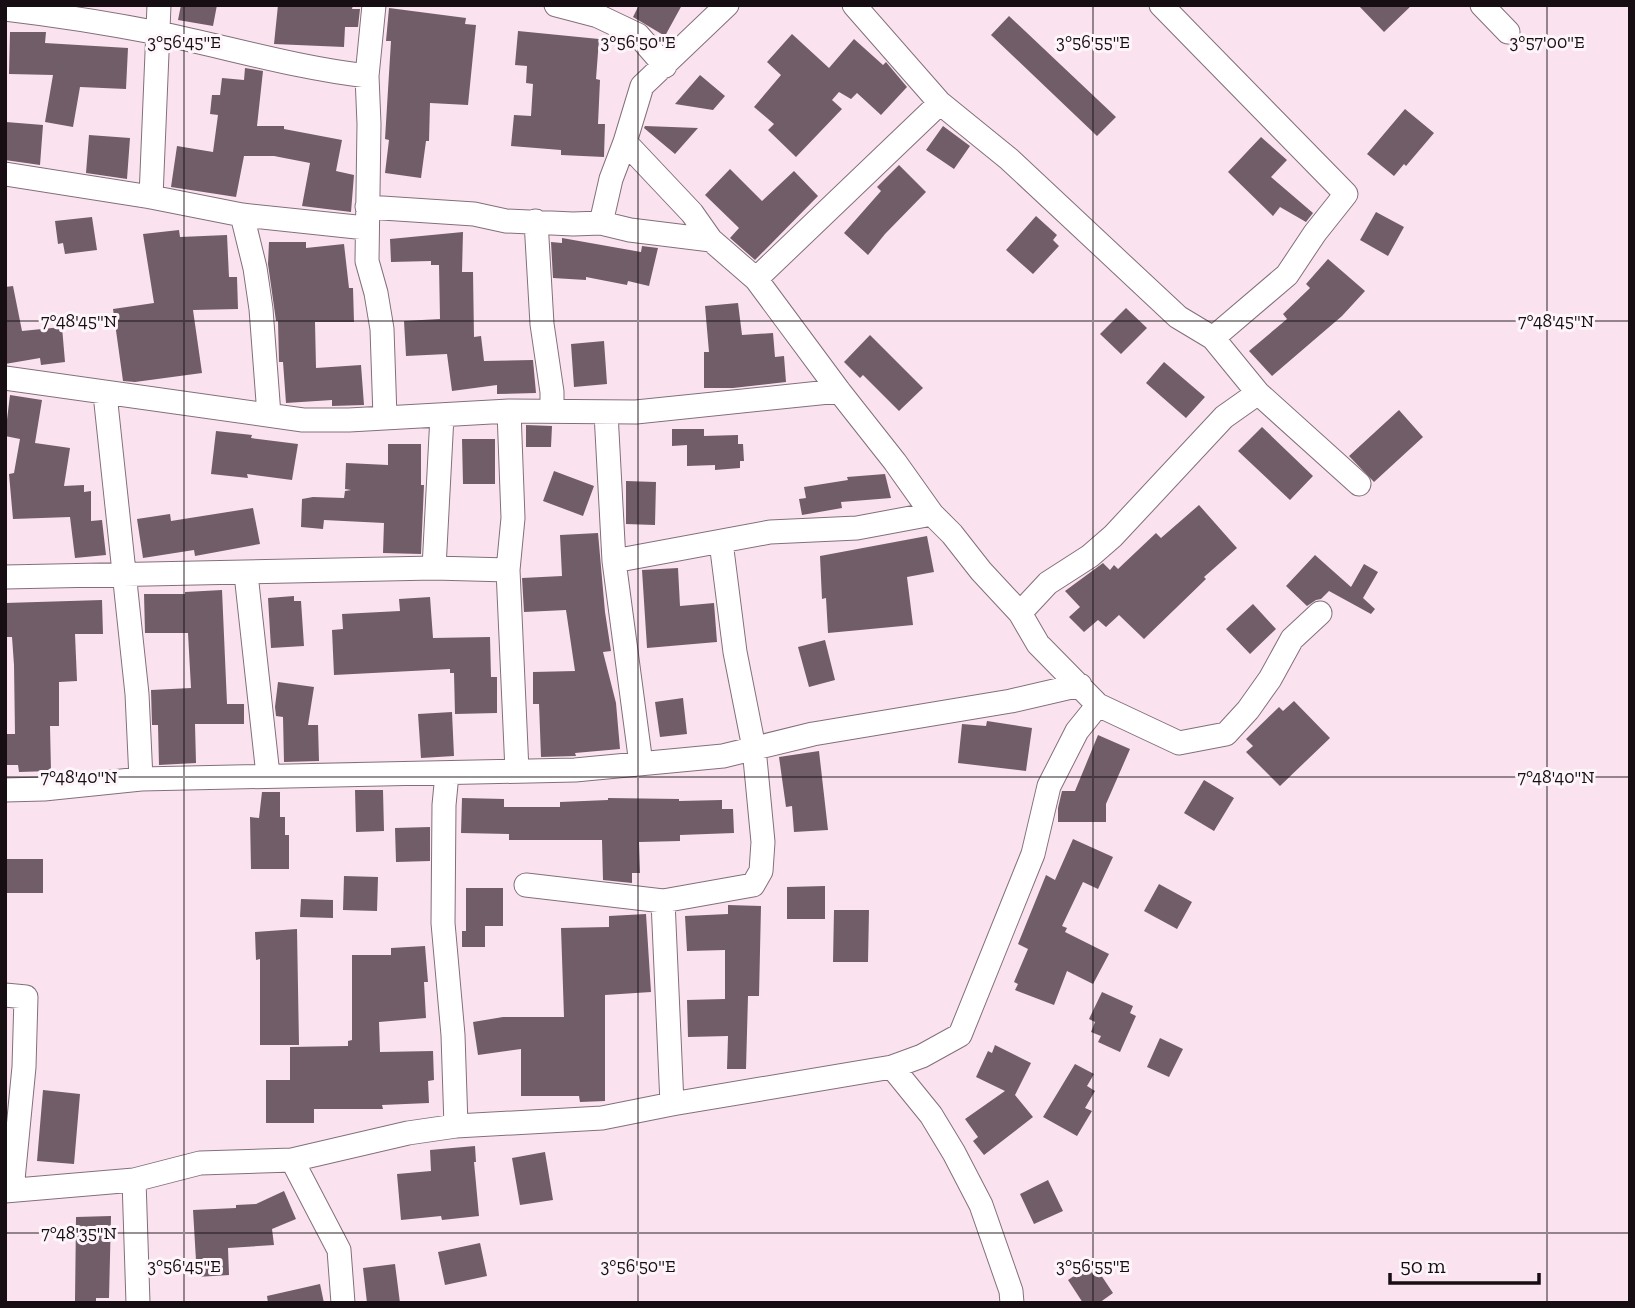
<svg xmlns="http://www.w3.org/2000/svg" width="1635" height="1308" font-family="'Zilla Slab',serif">
<style>
.building{fill:#705d67}
.lines{fill:none;stroke-linecap:round;stroke-linejoin:round}
.minor-casing{stroke:#836f7a;stroke-width:25}
.minor{stroke:#fff;stroke-width:23}
.ticks{fill:none;stroke:#160e12;stroke-width:2;stroke-opacity:0.45}
.ticks-label{font-size:18px;text-anchor:middle;fill:#160e12;stroke:#fef5fa;stroke-width:6;stroke-linejoin:round;paint-order:stroke}
</style>
<rect width="100%" height="100%" fill="#fae3ef"/>
<path class="building" d="M181,5H217L213,26L178,20Z
M278,5H353L352,9H360L358,27H345L344,47L274,44Z
M639,5H682L665,36L633,17Z
M1358,5H1412L1384,32Z
M389,8L466,18L465,24L476,25L468,105L430,103L429,141H426L421,178L385,173L389,140L385,139L391,41H386Z
M1009,16L1116,117L1097,136L991,35Z
M518,31L599,39L596,79L600,80L598,124H605L604,157L561,155V150L511,146L514,115L531,116L533,84L526,83L527,66L515,65Z
M10,32H46L45,43L128,48L126,89L80,87L73,127L45,122L53,75L9,74Z
M792,34L829,68L854,39L883,65L886,62L907,87L881,115L857,93L851,99L839,92L832,100L842,109L796,157L768,130L774,124L754,107L781,75L767,62Z
M245,68L263,71L257,126H284V129L342,140L336,171L354,175L351,212L302,206L310,163L274,156H244L236,197L171,187L177,146L213,152L218,115L210,114L212,95H220L222,78L244,80Z
M700,75L725,96L713,110L675,104Z
M1405,109L1434,133L1406,166L1404,164L1394,176L1367,154Z
M6,122L43,125L40,165L5,160Z
M645,126L698,128L675,154L644,128Z
M943,126L970,146L954,169L926,150Z
M89,135L130,138L127,179L86,173Z
M1261,137L1287,160L1271,177L1313,213L1306,222L1280,207L1273,216L1228,172Z
M899,165L926,192L885,234L868,255L844,233L881,191L877,187Z
M730,169L762,201L794,171L818,196L755,260L730,238L739,228L705,195Z
M1376,212L1404,227L1388,256L1360,240Z
M1036,216L1057,235L1053,240L1059,246L1033,274L1006,250Z
M92,217L97,250L65,254L63,243L58,244L55,221Z
M179,230L180,237L227,235L229,277H237L238,309L193,310L202,373L135,382L123,381L113,309L154,303L143,234Z
M463,232L462,272H473L474,337L481,336L484,361L533,360L536,393L497,394V385L452,391L447,354L406,356L404,321L440,319L439,265H431V261L391,262L390,239Z
M562,238L641,252L642,246L658,248L649,286L628,281L627,285L586,277V280L553,278L551,242L562,243Z
M269,242H306V248L344,244L349,288H353L354,322H315L316,368L361,365L364,405L332,406V400L286,403L283,362H279L278,321H276L268,264Z
M1328,259L1365,291L1342,316L1272,376L1249,351L1287,319L1283,314L1310,288L1306,284Z
M13,286L22,331L62,327L65,362L41,365L40,358L5,364V287Z
M738,303L742,335L773,333L775,357L784,356L786,382L733,388H704V352H709L705,306Z
M1126,308L1147,328L1121,354L1100,334Z
M870,335L923,388L899,411L863,375L860,378L844,362Z
M604,341L607,384L574,387L571,344Z
M1164,362L1205,397L1186,418L1146,383Z
M10,395L42,400L35,443L70,448L64,486L84,485V492L91,491V521L102,520L106,555L75,558L70,517L13,519L9,474L14,473L20,439L5,436Z
M1399,410L1423,437L1374,482L1349,456Z
M526,425L552,426L551,447H526Z
M1262,427L1313,476L1290,500L1238,451Z
M672,429H704V436L738,435V444H743L744,461H740V468L715,470V465L687,466V445L672,446Z
M216,431L252,435L251,438L298,444L292,480L247,474L248,478L211,474Z
M462,439H495V484H463Z
M388,444H421V485H424L421,554L383,553L384,523L324,520L323,529L301,527L302,499L313,497L344,498L345,491L351,490L345,489L346,463L388,465Z
M554,471L594,486L583,516L543,501Z
M885,474L891,498L841,502L842,508L802,515L799,499L806,498L804,487L848,480L847,477Z
M626,481L656,482L655,525L626,524Z
M1199,505L1237,548L1204,577L1206,579L1144,639L1119,615L1106,627L1098,620L1084,632L1069,617L1080,607L1065,591L1103,563L1110,570L1114,565L1118,569L1156,533L1161,538Z
M253,508L260,544L195,556L194,550L143,558L137,519L170,514L171,521Z
M598,533L605,612L611,651L603,652L616,703L620,749L575,753L576,756L541,757L539,704H533V672L575,671L566,610L524,612L522,578L562,576L560,535Z
M927,536L934,572L907,577L913,625L828,633L826,598L822,599L820,556Z
M1315,555L1351,587L1364,564L1378,572L1363,598L1375,609L1371,614L1329,591L1321,599L1316,600L1307,606L1286,586Z
M678,568L680,606L714,603L717,642L647,648L642,570Z
M222,590L227,704H244V724H195L196,763L159,765L158,725H152L151,690L191,688L188,633H145L144,594H185V592Z
M294,596V601H301L304,646L271,648L268,598Z
M430,597L433,638L490,637L491,677H497V713L455,714L454,673H450V669L334,675L332,630L343,629L342,614L400,611L399,599Z
M102,600L103,634H75L77,681L59,682V726H50L51,771L19,772L18,765H5V734H15L14,665L12,637H6L5,603Z
M1253,604L1276,629L1250,654L1226,629Z
M825,640L835,680L809,687L798,647Z
M278,682L314,687L308,725H318L319,761L284,762L283,717L276,716L275,707Z
M683,698L687,734L660,737L655,702Z
M1294,701L1330,738L1280,786L1246,752L1253,746L1246,739L1279,707L1283,711Z
M452,712L454,756L421,758L418,714Z
M987,721L1032,728L1026,771L958,763L962,724L986,726Z
M1098,735L1130,749L1106,804V822H1058V808L1062,791H1075Z
M819,751L828,830L794,832L792,806L786,807L779,757Z
M1204,780L1234,798L1214,831L1184,813Z
M355,790H383L384,831L356,832Z
M262,792H280V817H285V835H289V869H251L250,817L259,818Z
M462,798L504,799V807H560V802L608,800V798L679,799V801L722,800V809H733L734,833L680,835V841L639,842L640,873H632V883L603,880L602,840H509V834L461,833Z
M430,827V861L396,862L395,828Z
M1073,839L1113,857L1098,889L1083,882L1062,926L1067,928L1065,932L1109,954L1093,984L1067,971L1054,1005L1015,990L1018,984L1014,982L1028,949L1018,944L1046,875L1055,880Z
M5,859H43V893H5Z
M344,876L378,877L377,911L343,910Z
M1159,884L1192,902L1177,929L1144,911Z
M825,886V919H787V887Z
M466,888H503V926H485V947H462V931H466Z
M301,899L333,900V918L300,917Z
M728,905L761,906L759,996H748L746,1069H727L728,1036L688,1037L687,1000L725,999V950L687,951L685,916L728,914Z
M834,910H869L868,962H833Z
M646,914L651,992L605,995V1101L580,1102L579,1096H521V1049L478,1055L473,1022L503,1017H564L561,928L609,927V916Z
M297,929L299,1045H260V959L256,960L255,932Z
M425,946L428,982H424L426,1018L379,1022L380,1052L433,1051L434,1080L428,1081L429,1103L382,1105L383,1109H314V1123H266V1080H290V1047L348,1046V1041L352,1040V955H391V948Z
M1102,992L1133,1006L1130,1013L1136,1016L1120,1052L1098,1042L1101,1036L1091,1032L1095,1022L1089,1019Z
M1160,1038L1183,1049L1169,1077L1147,1067Z
M995,1045L1031,1063L1015,1095L1033,1117L984,1155L973,1141L978,1137L965,1119L1005,1091L976,1077L988,1051L992,1053Z
M1075,1064L1094,1074L1087,1086L1095,1091L1085,1108L1092,1111L1077,1136L1043,1117Z
M43,1090L80,1094L74,1164L37,1161Z
M475,1146L476,1162H474L479,1216L442,1220L441,1216L401,1220L397,1174L431,1171L430,1150Z
M545,1152L553,1200L520,1205L512,1158Z
M1048,1180L1063,1211L1034,1224L1020,1194Z
M284,1191L296,1219L272,1229L274,1245L228,1248L229,1275L197,1277L193,1210L236,1208V1205L256,1204Z
M111,1216L109,1298H96V1301H75L76,1217Z
M480,1243L487,1276L445,1285L438,1252Z
M1093,1263L1113,1293L1099,1303H1083L1068,1280Z
M395,1264L400,1303H367L363,1268Z
M320,1284L324,1303H268L267,1296Z"/>
<g class="lines">
<defs>
<path id="minor" d="M374,5L367,76L369,124L367,261L376,293L382,329L385,417
M556,5L598,16L638,35L665,66
M854,5L940,103L1009,159L1178,317L1213,338L1258,393L1359,484
M1161,5L1346,194L1315,233L1287,275L1213,338
M1482,5L1508,32
M5,9C56,15 107,23 158,33C227,47 296,68 367,76
M625,142L692,213L711,240L756,279L839,391L895,462L932,514L952,534L981,571L1020,613L1038,644L1098,705L1179,743L1226,734L1248,710L1270,679L1292,639L1320,613
M5,174L151,197L242,215L366,228
M151,197L159,5
M367,207L474,214L506,221L573,224L601,223L630,230L711,240
M242,215L255,268L261,309L269,415
M536,221L542,324L552,392V411
M601,223L611,179L625,142L642,86L727,5
M756,279L940,103
M5,378L303,420H349L509,411L636,412L839,391
M105,394L137,694L141,779
M509,411L513,518L508,570L517,771
M606,413L614,561L641,764
M614,561L770,532L857,528L932,514
M434,568L442,416
M246,574L268,775
M5,577L434,568L508,570
M1020,613L1048,583L1090,556L1113,536L1224,417L1258,393
M447,774L444,805L443,923L453,1035L456,1126
M5,790L44,789L141,779L575,770L723,756L813,734L1011,701L1080,685
M526,885L663,901L753,885L761,871L763,842L754,748L735,652L721,542
M663,901L672,1104
M5,995L26,997L24,1067L12,1190
M892,1067L931,1115L954,1153L981,1205L1011,1291L1012,1303
M292,1160L339,1250L343,1303
M134,1180L138,1303
M5,1191L134,1180L200,1163L292,1160L408,1133L456,1126L602,1118L672,1104L892,1067L922,1056L960,1035L1033,854L1049,786L1077,731L1098,705"/>
</defs>
<use href="#minor" class="minor-casing"/>
<use href="#minor" class="minor"/>
</g>
<path class="ticks" d="M184,5V1303M638,5V1303M1093,5V1303M1547,5V1303M5,321H1630M5,777H1630M5,1233H1630"/>
<g class="ticks-label">
<text x="184" y="48">3°56'45"E</text>
<text x="638" y="48">3°56'50"E</text>
<text x="1093" y="48">3°56'55"E</text>
<text x="1547" y="48">3°57'00"E</text>
<text x="79" y="327">7°48'45"N</text>
<text x="1556" y="327">7°48'45"N</text>
<text x="79" y="783">7°48'40"N</text>
<text x="1556" y="783">7°48'40"N</text>
<text x="79" y="1239">7°48'35"N</text>
<text x="184" y="1272">3°56'45"E</text>
<text x="638" y="1272">3°56'50"E</text>
<text x="1093" y="1272">3°56'55"E</text>
</g>
<rect width="1635" height="1308" fill="none" stroke="#160e12" stroke-width="14"/>
<path d="M1390 1273v10h149v-10" fill="none" stroke="#160e12" stroke-width="3.5"/>
<text x="1400" y="1273" font-size="21" fill="#160e12" stroke="#fef5fa" stroke-width="5" paint-order="stroke">50 m</text>
</svg>
